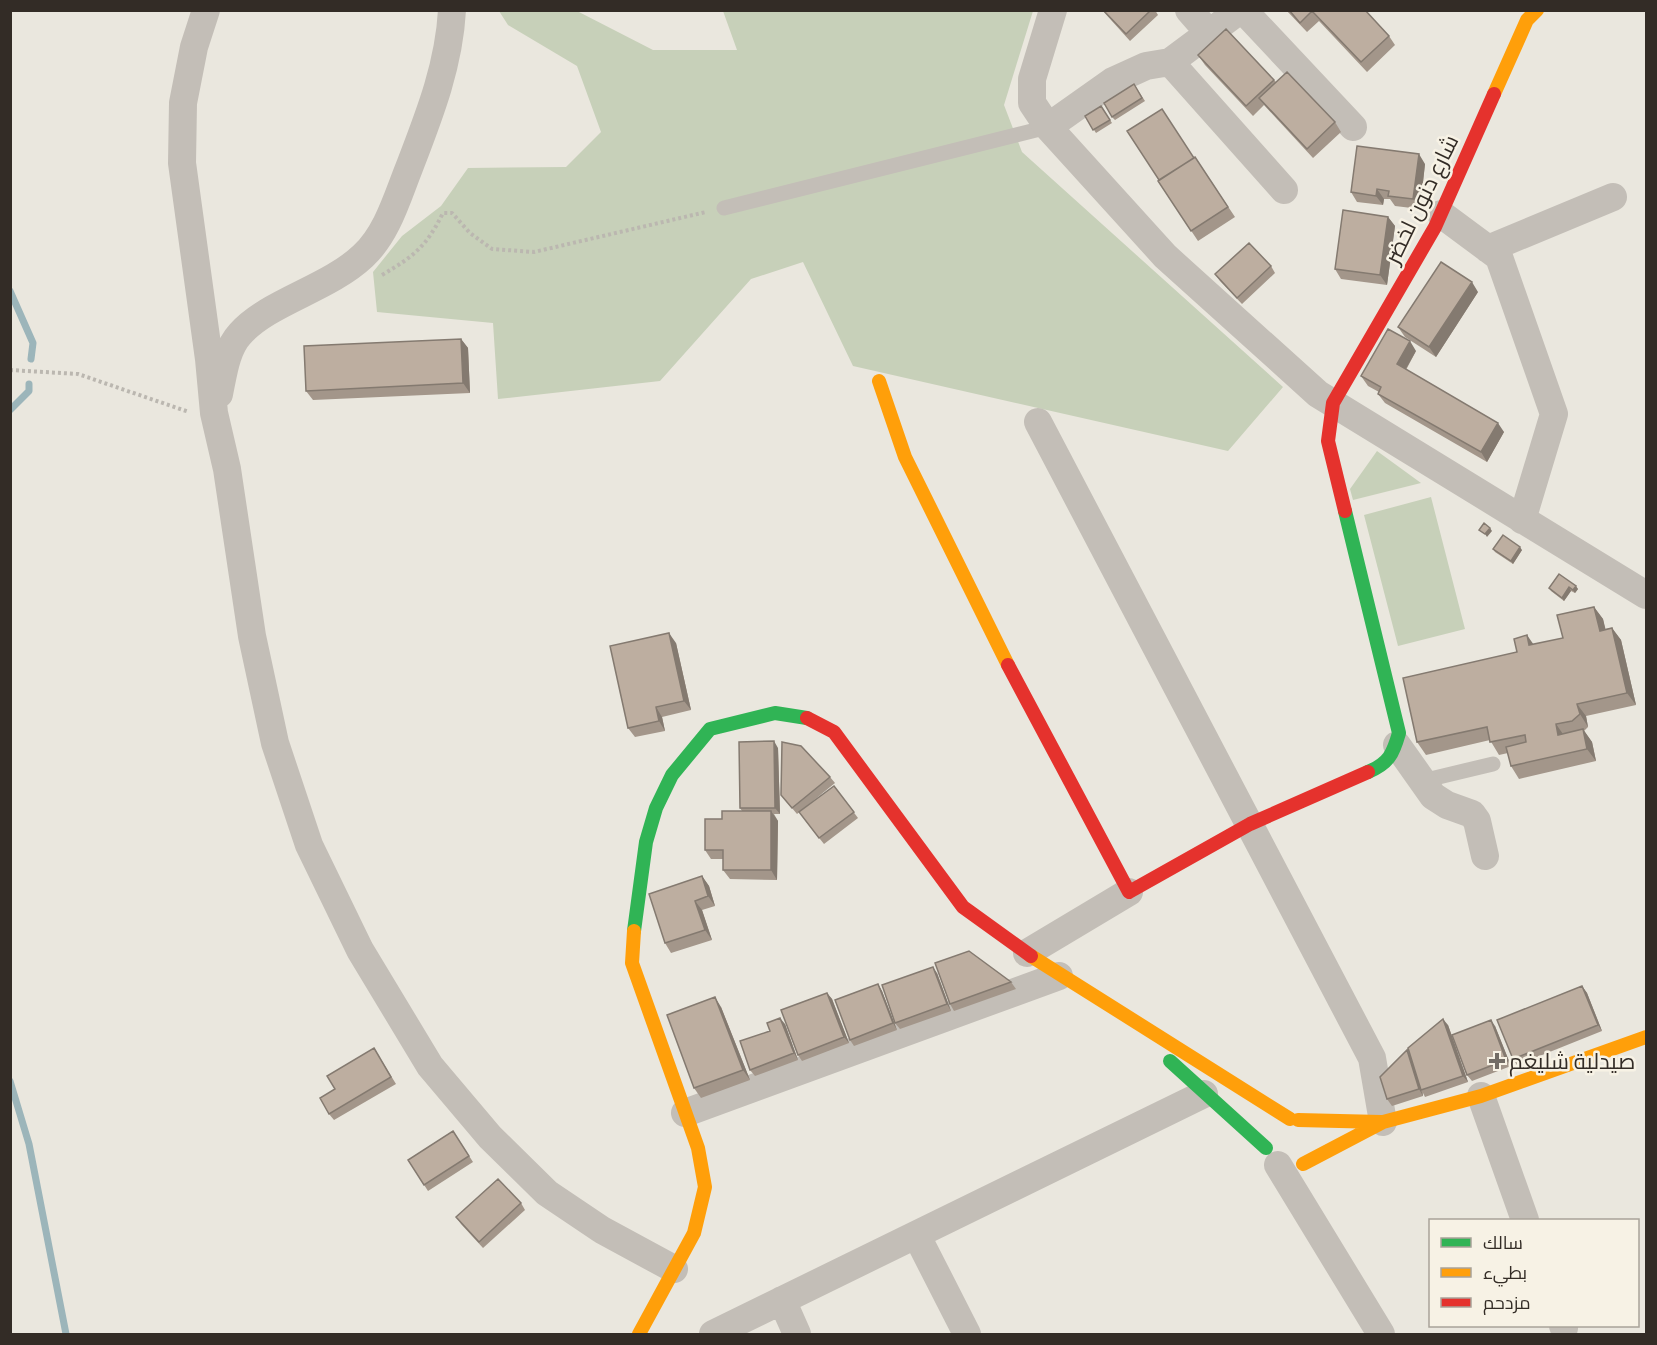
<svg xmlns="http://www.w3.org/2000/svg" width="1657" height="1345" font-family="'Titillium Web',Cairo,sans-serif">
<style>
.green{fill:#c7d0b9}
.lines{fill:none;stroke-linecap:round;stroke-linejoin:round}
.stream{stroke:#9cb5ba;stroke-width:7}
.path{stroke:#bbb7b0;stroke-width:4;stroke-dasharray:3 3;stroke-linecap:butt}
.lane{stroke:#c3beb7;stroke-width:15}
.street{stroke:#c3beb7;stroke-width:28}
.fast{stroke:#30b455;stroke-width:14}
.slow{stroke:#ff9f0a;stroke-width:14}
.jam{stroke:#e5322d;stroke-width:14}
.wall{fill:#a3968a}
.shaded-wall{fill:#847a70}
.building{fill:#bdaea0;stroke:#847a70;stroke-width:1.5}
.poi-dot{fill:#736d66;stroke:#f7f2e5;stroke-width:2}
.labels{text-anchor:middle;stroke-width:5;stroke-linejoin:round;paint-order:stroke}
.street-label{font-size:22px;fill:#332c26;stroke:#f7f2e5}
.poi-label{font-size:22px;fill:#332c26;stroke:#f7f2e5;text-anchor:start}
</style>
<rect width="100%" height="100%" fill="#eae7de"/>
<path class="green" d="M499,11H577L653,50H737L723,11H1033L1004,105L1022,152L1283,387L1228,451L853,366L803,262L751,279L660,381L498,399L493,323L377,312L373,272L402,236L441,206L468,168L566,167L601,132L577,66L508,25Z
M1377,451L1421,483L1353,500L1350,489Z
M1431,497L1465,629L1398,646L1364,515Z"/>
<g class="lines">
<path class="stream" d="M10,291L33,343L31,359
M10,410L29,391V384
M10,1081L29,1144L66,1334"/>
<path class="path" d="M382,275C414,256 426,247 443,213H452L470,233L492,249L534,252L706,212
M10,370L78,374L189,412"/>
<path class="lane" d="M724,208L1048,127
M1422,781L1493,764"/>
<path class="street" d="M206,10L194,47L183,103L182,163L209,359L214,413L227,469L252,636L275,743L309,845L360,950L430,1066L490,1137L547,1193L602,1230L674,1269
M1053,10L1032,79V103L1048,127L1165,256L1318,394L1646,595
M1189,10L1210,34
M1243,10L1353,127
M1170,62L1284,190
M1048,127L1113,81L1146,66L1170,62L1240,10
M1441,214L1499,257L1554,414L1522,520
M1488,249L1613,197
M219,394C223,375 226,349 240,334C268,302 328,289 363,256C387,234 397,198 409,168C429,116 449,66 452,10
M1038,422L1372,1058L1383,1122
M1397,745L1433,796L1447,805L1472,814L1477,821L1485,856
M1027,953L1129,892
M1481,1096L1525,1220
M685,1113L1059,976
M1278,1165L1381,1334
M917,1236L967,1334
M782,1300L797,1334
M1563,1326L1564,1328
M713,1334L1204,1094"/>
<path class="fast" d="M1345,511L1399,733C1393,754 1389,763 1368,772
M634,931L646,842L656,808L672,775L710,729L775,713L807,718
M1170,1061L1266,1148"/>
<path class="slow" d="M1494,94L1527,20L1537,10
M879,381L905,457L1008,665
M634,931L632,963L698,1148L705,1187L694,1233L639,1334
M1031,956L1290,1119
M1298,1120L1381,1122
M1303,1164L1383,1122L1481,1096L1646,1037"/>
<path class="jam" d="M1345,511L1328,441L1333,403L1435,227L1494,94
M1008,665L1129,892L1250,824L1368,772
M807,718L834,732L963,907L1031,956"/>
</g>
<path class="wall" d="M1102,10H1155L1158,15L1130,41Z
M1286,10H1365L1389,36L1395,45L1367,72L1319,21L1307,32Z
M1198,55L1274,80L1276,82L1335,122L1341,132L1313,158L1264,105L1253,116L1205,65Z
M1134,84L1145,101L1115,120L1112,117Z
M1101,106L1112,123L1096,133L1085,116Z
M1195,157L1235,217L1198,241L1158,181Z
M1425,164L1420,209L1395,206L1390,199H1384L1383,205L1357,202L1351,192Z
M1388,217L1395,226L1387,285L1341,279L1335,269Z
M1271,266L1275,273L1242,304L1220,281L1215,274Z
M1478,292L1436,357L1405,337L1398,327Z
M461,339L468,348L470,393L313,400L306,391Z
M1416,351L1406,370L1504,432L1487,462L1385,403L1378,394L1379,392L1368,386L1361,376Z
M1493,549L1522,550L1513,564L1495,552Z
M1559,574L1578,589L1575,593L1571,591L1564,601L1551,591L1549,588Z
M1594,607L1603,619L1605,629L1612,628L1621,640L1636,705L1586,716L1588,727L1584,731L1592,742L1596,761L1519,779L1511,766L1508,753L1499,755L1490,740L1426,755L1417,742L1517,652L1534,645L1563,638Z
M676,643L691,710L662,717L665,731L635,737L628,728Z
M778,748L780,814H774L778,821L777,880L730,879L723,870V859H711L705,850L722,819L742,811L740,808Z
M830,777L835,783L797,814L781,795Z
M834,786L858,818L824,844L804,819Z
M702,876L709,886L715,906L702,910L712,940L671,953L665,943Z
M937,973L951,1011L900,1029L895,1023Z
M1011,982L1016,989L954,1011L950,1004Z
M878,984L882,991L897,1030L854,1046L850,1040Z
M1582,986L1587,993L1602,1031L1517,1065L1513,1059Z
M827,993L832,999L849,1043L802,1061L798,1055Z
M721,1007L750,1080L701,1098L694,1088Z
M785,1024L798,1060L755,1076L750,1070Z
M1448,1025L1468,1082L1425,1097L1423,1093V1096L1392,1106L1387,1099L1410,1055Z
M1495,1026L1511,1066L1472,1081L1467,1075Z
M374,1048L396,1084L334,1120L329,1114L335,1089Z
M453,1131L473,1162L428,1191L408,1160Z
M521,1203L525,1210L483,1248L461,1224L456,1217Z"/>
<path class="shaded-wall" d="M1419,154L1425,164L1420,209L1413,199Z
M1377,189L1384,199L1383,205L1376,196Z
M1388,217L1395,226L1387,285L1380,275Z
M1472,282L1478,292L1436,357L1429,347Z
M461,339L468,348L470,393L463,383Z
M1410,341L1416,351L1403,374L1397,364Z
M1498,423L1504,432L1487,462L1481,452Z
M1490,528L1492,531L1487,537L1485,534Z
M1520,547L1522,550L1513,564L1511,561Z
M1576,586L1578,589L1575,593L1573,590Z
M1569,587L1571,591L1564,601L1562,598Z
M1594,607L1603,619L1609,643L1600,631Z
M1612,628L1621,640L1636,705L1627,693Z
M669,633L676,643L691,710L684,701Z
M1527,635L1536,648L1529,645Z
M1577,704L1586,716L1588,727L1580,714Z
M656,707L662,717L665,731L659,721Z
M1556,724L1565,737L1558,735Z
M1583,729L1592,742L1596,761L1587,749Z
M774,741L778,748L780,814L775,808Z
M771,811L778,821L777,880L771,870Z
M702,876L709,886L715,906L708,896Z
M695,901L702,910L712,940L705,930Z
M933,967L937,973L951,1011L947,1004Z
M878,984L882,991L897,1030L893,1023Z
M1582,986L1587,993L1602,1031L1598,1025Z
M827,993L832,999L849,1043L844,1037Z
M715,997L721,1007L750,1080L743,1070Z
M780,1018L785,1024L798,1060L794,1053Z
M1443,1019L1448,1025L1468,1082L1463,1076Z
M1491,1020L1495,1026L1511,1066L1506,1060Z
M1407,1050L1411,1057L1421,1090L1423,1096L1419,1089Z"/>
<path class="building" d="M1103,10H1151L1126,34Z
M1289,10H1365L1389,36L1361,62L1312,11L1300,23Z
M1226,29L1274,80L1246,106L1198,55Z
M1287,72L1335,122L1307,149L1259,98Z
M1134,84L1142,98L1112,117L1104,103Z
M1101,106L1110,120L1093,130L1085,116Z
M1162,109L1194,158L1159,180L1127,131Z
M1357,146L1419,154L1413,199L1388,196L1389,191L1377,189L1376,196L1351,192Z
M1195,157L1228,207L1191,231L1158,181Z
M1343,210L1388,217L1380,275L1335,269Z
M1249,243L1271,266L1237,298L1215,274Z
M1441,262L1472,282L1429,347L1398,327Z
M1388,329L1410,341L1397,364L1498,423L1481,452L1378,394L1381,387L1361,376Z
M461,339L463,383L306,391L304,346Z
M1484,523L1490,528L1485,534L1479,530Z
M1503,535L1520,547L1511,561L1493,549Z
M1559,574L1576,586L1573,590L1569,587L1562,598L1549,588Z
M1594,607L1600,631L1612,628L1627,693L1577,704L1580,714L1572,721L1556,724L1558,735L1583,729L1587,749L1511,766L1506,747L1526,742L1525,735L1490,742L1487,727L1417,742L1403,678L1517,652L1514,639L1527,635L1529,645L1563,638L1557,615Z
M669,633L684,701L656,707L659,721L628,728L610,646Z
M774,741L775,808H740L739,742Z
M782,742L801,746L830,777L792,808L781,795Z
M834,786L854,812L819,838L799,812Z
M722,811H771V870H723V850H705V819H722Z
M702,876L708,896L695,901L705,930L665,943L649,894Z
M969,951L1011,982L950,1004L935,963Z
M933,967L947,1004L895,1023L882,985Z
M878,984L893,1023L850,1040L835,1000Z
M1582,986L1598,1025L1513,1059L1497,1020Z
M827,993L844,1037L798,1055L781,1010Z
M715,997L743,1070L694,1088L667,1015Z
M780,1018L794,1053L750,1070L740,1041L770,1031L767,1023Z
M1443,1019L1463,1076L1421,1090L1408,1048Z
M1491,1020L1506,1060L1467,1075L1452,1035Z
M374,1048L391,1077L329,1114L320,1098L335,1089L327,1076Z
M1407,1050L1419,1089L1387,1099L1380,1077Z
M453,1131L469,1156L424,1185L408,1160Z
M498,1179L521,1203L479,1242L456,1217Z"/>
<path class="poi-dot" d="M1494 1052h6v6h6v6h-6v6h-6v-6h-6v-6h6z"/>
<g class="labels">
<g class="street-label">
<text transform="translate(1421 199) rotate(-64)" y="8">شارع دنون لخضر</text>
</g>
<g class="poi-label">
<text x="1509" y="1069">صيدلية شليغم</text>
</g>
</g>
<rect width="1657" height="1345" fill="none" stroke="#332c26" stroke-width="24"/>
<rect x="1429" y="1219" width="210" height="108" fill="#f7f2e5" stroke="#a9a399" stroke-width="1.5"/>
<rect x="1441" y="1238" width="30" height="9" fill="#30b455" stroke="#a9a399" stroke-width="1.5"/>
<text x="1483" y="1249" font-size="18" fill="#332c26">سالك</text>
<rect x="1441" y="1268" width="30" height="9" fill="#ff9f0a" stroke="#a9a399" stroke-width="1.5"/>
<text x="1483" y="1279" font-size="18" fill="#332c26">بطيء</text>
<rect x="1441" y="1298" width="30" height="9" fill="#e5322d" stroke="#a9a399" stroke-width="1.5"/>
<text x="1483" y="1309" font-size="18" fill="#332c26">مزدحم</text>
</svg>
